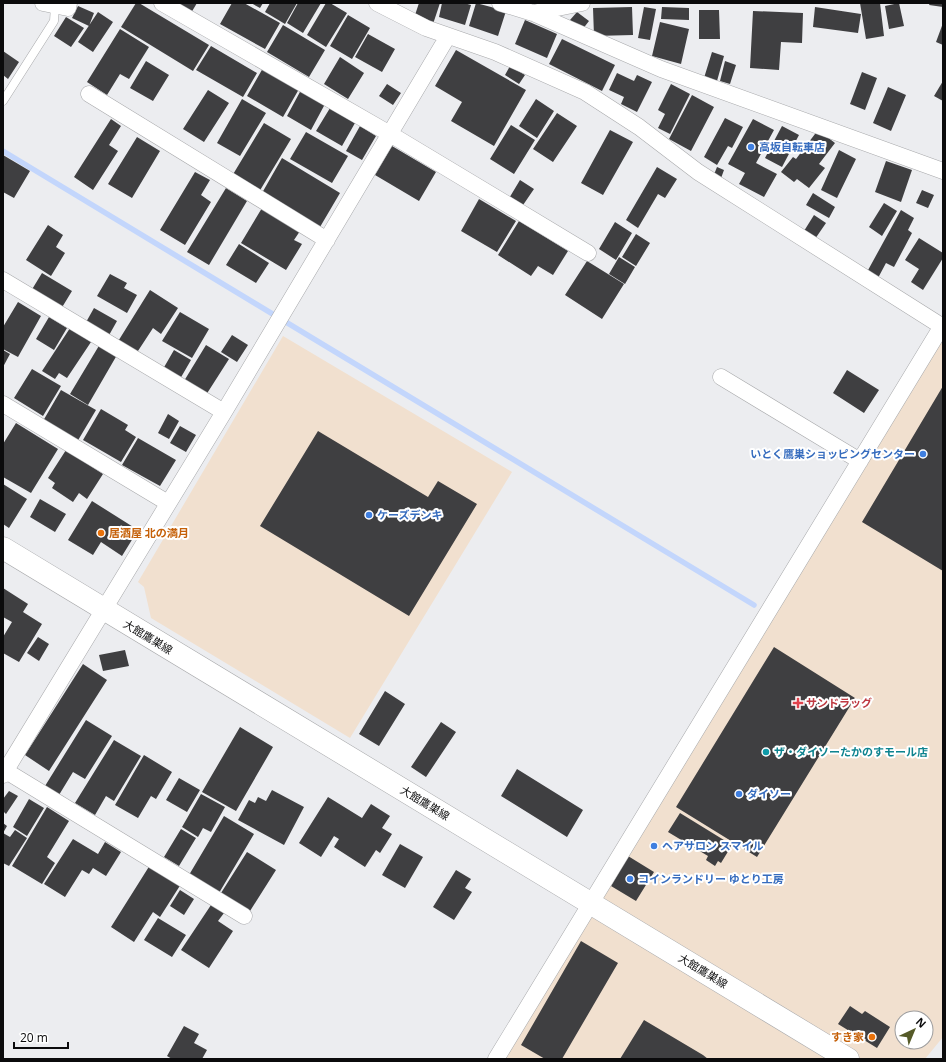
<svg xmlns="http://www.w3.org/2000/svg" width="946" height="1062" font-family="'Open Sans','Noto Sans JP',sans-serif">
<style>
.commercial{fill:#f1e0cf;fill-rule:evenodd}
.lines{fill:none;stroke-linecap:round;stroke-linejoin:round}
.stream{stroke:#c3d6fc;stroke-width:5.5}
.building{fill:#3f3f41}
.lane-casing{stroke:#a8a9ab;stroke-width:9}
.street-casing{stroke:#a8a9ab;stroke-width:17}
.secondary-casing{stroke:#a8a9ab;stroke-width:23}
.lane{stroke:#fff;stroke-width:8}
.street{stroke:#fff;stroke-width:16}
.secondary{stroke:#fff;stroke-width:22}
.shop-dot{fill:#3f7fe0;stroke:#fff;stroke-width:1.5}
.food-dot{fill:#e8710a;stroke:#fff;stroke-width:1.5}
.health-dot{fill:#e0444e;stroke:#fff;stroke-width:1.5}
.culture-dot{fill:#0f9aa8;stroke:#fff;stroke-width:1.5}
.labels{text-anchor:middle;stroke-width:4;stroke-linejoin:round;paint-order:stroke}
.shop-label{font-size:11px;font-weight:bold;fill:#366cbe;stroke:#fff;text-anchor:start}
.food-label{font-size:11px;font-weight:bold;fill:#c56008;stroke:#fff;text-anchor:start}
.street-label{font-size:11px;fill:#0b0b0c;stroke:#fff}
.health-label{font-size:11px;font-weight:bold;fill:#be3a42;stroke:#fff;text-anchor:start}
.culture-label{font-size:11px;font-weight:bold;fill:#0d838f;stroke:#fff;text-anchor:start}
</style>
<rect width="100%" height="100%" fill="#ecedf0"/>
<path class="commercial" d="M943,327V1037L925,1059H496ZM902,1018H926V1042H902Z
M283,336L512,472L350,738L151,618L144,587L138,582Z"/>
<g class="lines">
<path class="stream" d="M3,151L754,605"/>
</g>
<path class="building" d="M136,3H139L209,45L193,71L121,27Z
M176,3H197L191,13Z
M232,3H244L280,23L265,49L220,24Z
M251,3H263L260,8Z
M270,3H297L285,24L265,12Z
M298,3H321L303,33L287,23Z
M326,3H330L347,13L326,47L307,35Z
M419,3H440L433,24L414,18Z
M442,3H464L471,5L465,25L439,17Z
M476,3L506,11L498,36L469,26Z
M860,3H880L884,36L866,39Z
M899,3L904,26L889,29L885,6Z
M930,3H943V7L929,5Z
M78,6L94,13L89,26L72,18Z
M632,7L633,35L594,36L593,8Z
M644,7L656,9L650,40L638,38Z
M662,7L689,8V20L661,19Z
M815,7L861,14L858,33L813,27Z
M699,10H719L720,39H699Z
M753,11L803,13L802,43L781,42L779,70L750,68Z
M98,12L113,22L93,52L78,42Z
M577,12L589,21L582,30L570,20Z
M348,15L370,28L352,59L330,46Z
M66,17L84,28L71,47L54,36Z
M525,20L557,34L547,58L515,44Z
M660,22L689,29L681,64L652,56Z
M943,23V45L936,42Z
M283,25L325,50L309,77L267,52Z
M120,29L149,47L129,79L120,74L107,95L87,82Z
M368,34L395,49L382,72L355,57Z
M562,39L615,65L602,91L549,64Z
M211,46L257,73L243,97L196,70Z
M456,50L526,90L494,146L451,121L462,102L435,86Z
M3,51L19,62L8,79L3,75Z
M712,52L724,56L717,81L704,78Z
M340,57L364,73L348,99L324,84Z
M146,61L169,75L153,101L130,88Z
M725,61L736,65L730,84L720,81Z
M510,66L525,75L519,84L505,75Z
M263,68L299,89L283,117L247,96Z
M862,72L877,78L865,110L850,104Z
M617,73L634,81L637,75L652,82L637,112L621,104L624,97L609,90Z
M943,81V101L934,96Z
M387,84L401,93L393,105L379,96Z
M671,84L690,94L670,134L658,128L665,114L658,110Z
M888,87L906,95L891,131L873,123Z
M208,90L229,103L204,142L183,129Z
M301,90L325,104L311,130L287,116Z
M692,95L714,107L691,151L669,139Z
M242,99L266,113L240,156L217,143Z
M536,99L554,111L537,138L519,126Z
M330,108L355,123L342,146L316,131Z
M557,113L577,126L553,162L533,149Z
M725,118L743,127L732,148L728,146L717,165L704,157Z
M111,119L121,126L109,145L118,151L93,190L74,177Z
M753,119L774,130L756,163L777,174L764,197L739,184L745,173L728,164Z
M264,123L291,139L259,192L232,176Z
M511,125L535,140L514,174L490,159Z
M360,126L376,136L362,160L346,151Z
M782,126L799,135L782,167L765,158Z
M610,130L633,142L603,195L581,183Z
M818,130L835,143L819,164L825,168L809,188L797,179L794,182L781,172L793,157L796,159Z
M306,132L348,156L332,183L290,159Z
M137,137L160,151L132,198L108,184Z
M392,146L436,172L419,201L375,175Z
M839,150L856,159L837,198L821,190Z
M3,155L30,171L14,198L3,192Z
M282,158L340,193L320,227L262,193Z
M886,161L912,170L901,202L875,192Z
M657,167L677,179L665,198L658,194L638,228L626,220Z
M717,167L724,170L720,181L713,177Z
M195,172L210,180L201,195L211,202L185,245L160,230Z
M520,180L534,189L521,208L508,200Z
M226,188L247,201L209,265L187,252Z
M922,190L934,195L928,208L916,203Z
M813,193L835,207L829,218L806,205Z
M479,199L516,221L497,252L461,231Z
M884,203L897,211L882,236L869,227Z
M262,208L300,231L294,240L302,244L286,270L241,243Z
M901,210L914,218L908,230L912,233L894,267L886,263L878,278L867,272Z
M814,215L826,223L815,239L804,231Z
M519,221L568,251L553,275L538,266L531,276L498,255Z
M615,222L632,233L616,260L599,249Z
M48,225L63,235L56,247L65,253L51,276L26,260Z
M636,234L650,243L636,266L622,257Z
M919,238L943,253V258L923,290L911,282L919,269L905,260Z
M239,244L269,263L256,283L226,265Z
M619,257L635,267L625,284L609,274Z
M587,261L624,284L602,319L565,295Z
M42,273L72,291L61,309L31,291Z
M110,274L127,283L124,288L137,295L127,313L97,296Z
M150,290L178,308L161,334L153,328L136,354L117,343Z
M18,302L41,316L18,357L3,349V327Z
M94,308L117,321L108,337L85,324Z
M180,312L209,329L192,358L162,341Z
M49,317L67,328L54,350L36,339Z
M70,328L91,342L67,378L59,373L55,379L42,371Z
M232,335L248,345L237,362L221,352Z
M100,344L117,355L88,405L70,394Z
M206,345L229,359L206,395L184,381Z
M3,350L10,354L3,367Z
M174,350L191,360L180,379L163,369Z
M32,369L61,386L43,416L14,398Z
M847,370L879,390L864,413L833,393Z
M943,386V571L862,522Z
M61,390L96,410L77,442L43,421Z
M101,409L128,425L125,430L136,437L121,462L83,440Z
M168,414L179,421L169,439L158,433Z
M16,423L58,449L31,493L3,477V444Z
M180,426L196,435L186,452L170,443Z
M318,431L428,497L438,481L477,504L409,616L260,526Z
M138,438L176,460L160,486L122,465Z
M66,450L103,474L87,499L79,493L73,502L52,488L55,483L48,478Z
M3,484L27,499L9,528L3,524Z
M40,499L66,514L55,532L30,517Z
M92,501L138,530L122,556L101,542L93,555L68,540Z
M3,588L28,604L23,612L42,624L19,662L3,653V637L12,622L3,617Z
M38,637L49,644L39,661L27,653Z
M774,647L855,698L757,857L676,807Z
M125,650L129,666L103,671L99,655Z
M83,664L107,680L49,771L25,755Z
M385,691L405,704L379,746L359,734Z
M86,720L112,736L85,779L73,772L59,795L45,786Z
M441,722L456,732L426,777L411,767Z
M240,727L273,747L236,811L202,792Z
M114,740L141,756L114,801L106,796L95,815L75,803Z
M144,755L172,772L156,799L151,796L138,818L115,805Z
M517,769L583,810L567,837L501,796Z
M179,778L200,790L187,812L166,800Z
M272,790L304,807L284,845L238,820L249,800L255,803L258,797L266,801Z
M9,791L18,796L6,814L3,811V799Z
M201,794L225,807L211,832L203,828L198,837L182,827Z
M328,797L362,818L371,804L390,816L382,828L392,834L380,853L376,850L365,867L334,847L339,839L334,836L321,857L299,843Z
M29,799L44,808L27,836L13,827Z
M47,807L69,821L47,857L55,863L42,884L12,866Z
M680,813L732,845L721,863L718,861L715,866L706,860L708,856L668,832Z
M224,816L254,834L219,893L189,875Z
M3,823L7,826L3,833L10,837L15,830L27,838L9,866L3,863Z
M181,829L196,838L179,866L164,857Z
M73,839L98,854L105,842L121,852L106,876L93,868L89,874L82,870L65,897L44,884Z
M400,844L423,857L405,888L382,875Z
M247,852L276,870L250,911L221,893Z
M628,856L654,872L636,901L611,886Z
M150,865L181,884L160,917L153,912L134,942L111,927Z
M456,870L471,879L465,888L472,892L454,920L433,907Z
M180,890L194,899L184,915L170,906Z
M211,905L224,913L218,921L233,931L209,968L181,950Z
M158,918L186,935L172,957L144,940Z
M581,941L618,963L562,1059H545L521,1045Z
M850,1006L862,1014L865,1011L890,1027L877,1048L838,1024Z
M644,1020L703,1055L708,1059H620Z
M184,1026L199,1034L194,1043L207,1050L202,1059H172L167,1056Z"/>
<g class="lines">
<defs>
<path id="lane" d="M3,101L54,21L55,5"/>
<path id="street" d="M43,3L68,8L69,3
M162,3L390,134L588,253
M377,3L426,28L495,52L585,92L639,127L698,172L943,327
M500,3L533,13L661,69L943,171
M533,13L582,3
M89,94L327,240
M3,280L224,412
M721,377L860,461
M3,404L168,503
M6,771L244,916
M3,775L224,412L448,36
M496,1059L942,326"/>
<path id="secondary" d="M3,548L848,1059"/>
</defs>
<use href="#lane" class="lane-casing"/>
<use href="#street" class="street-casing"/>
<use href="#secondary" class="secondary-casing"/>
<use href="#lane" class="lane"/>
<use href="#street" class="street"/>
<use href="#secondary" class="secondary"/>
</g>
<g class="shop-dot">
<circle cx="751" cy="147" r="4"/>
<circle cx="923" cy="454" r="4"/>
<circle cx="369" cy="515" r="4"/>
<circle cx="739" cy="794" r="4"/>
<circle cx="654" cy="846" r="4"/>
<circle cx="630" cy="879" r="4"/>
</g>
<g class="food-dot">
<circle cx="101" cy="533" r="4"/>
<circle cx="872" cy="1037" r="4"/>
</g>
<path class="health-dot" d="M796 697h4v4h4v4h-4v4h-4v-4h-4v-4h4z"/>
<circle class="culture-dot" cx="766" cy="752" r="4"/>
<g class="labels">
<g class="shop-label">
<text x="759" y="151">高坂自転車店</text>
<text x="915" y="458" text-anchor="end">いとく鷹巣ショッピングセンター</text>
<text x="377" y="519">ケーズデンキ</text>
<text x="747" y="798">ダイソー</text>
<text x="662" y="850">ヘアサロン スマイル</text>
<text x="638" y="883">コインランドリー ゆとり工房</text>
</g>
<g class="food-label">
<text x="109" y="537">居酒屋 北の満月</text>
<text x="864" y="1041" text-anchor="end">すき家</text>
</g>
<g class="street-label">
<text transform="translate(148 637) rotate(31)" y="4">大館鷹巣線</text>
<text transform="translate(425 803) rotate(31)" y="4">大館鷹巣線</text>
<text transform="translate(703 971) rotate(31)" y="4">大館鷹巣線</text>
</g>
<g class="health-label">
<text x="806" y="707">サンドラッグ</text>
</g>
<g class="culture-label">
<text x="774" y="756">ザ・ダイソーたかのすモール店</text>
</g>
</g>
<rect width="946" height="1062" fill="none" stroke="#0b0b0c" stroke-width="8"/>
<g transform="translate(914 1030) rotate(44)"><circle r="19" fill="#ffffff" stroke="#9d9d9e"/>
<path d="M0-3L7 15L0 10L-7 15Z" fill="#555a28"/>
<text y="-6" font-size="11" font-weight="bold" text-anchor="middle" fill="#0b0b0c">N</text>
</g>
<path d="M14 1042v6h54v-6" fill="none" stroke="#0b0b0c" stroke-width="2"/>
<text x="20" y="1042" font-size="12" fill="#0b0b0c" stroke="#ffffff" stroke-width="3" paint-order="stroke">20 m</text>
</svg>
